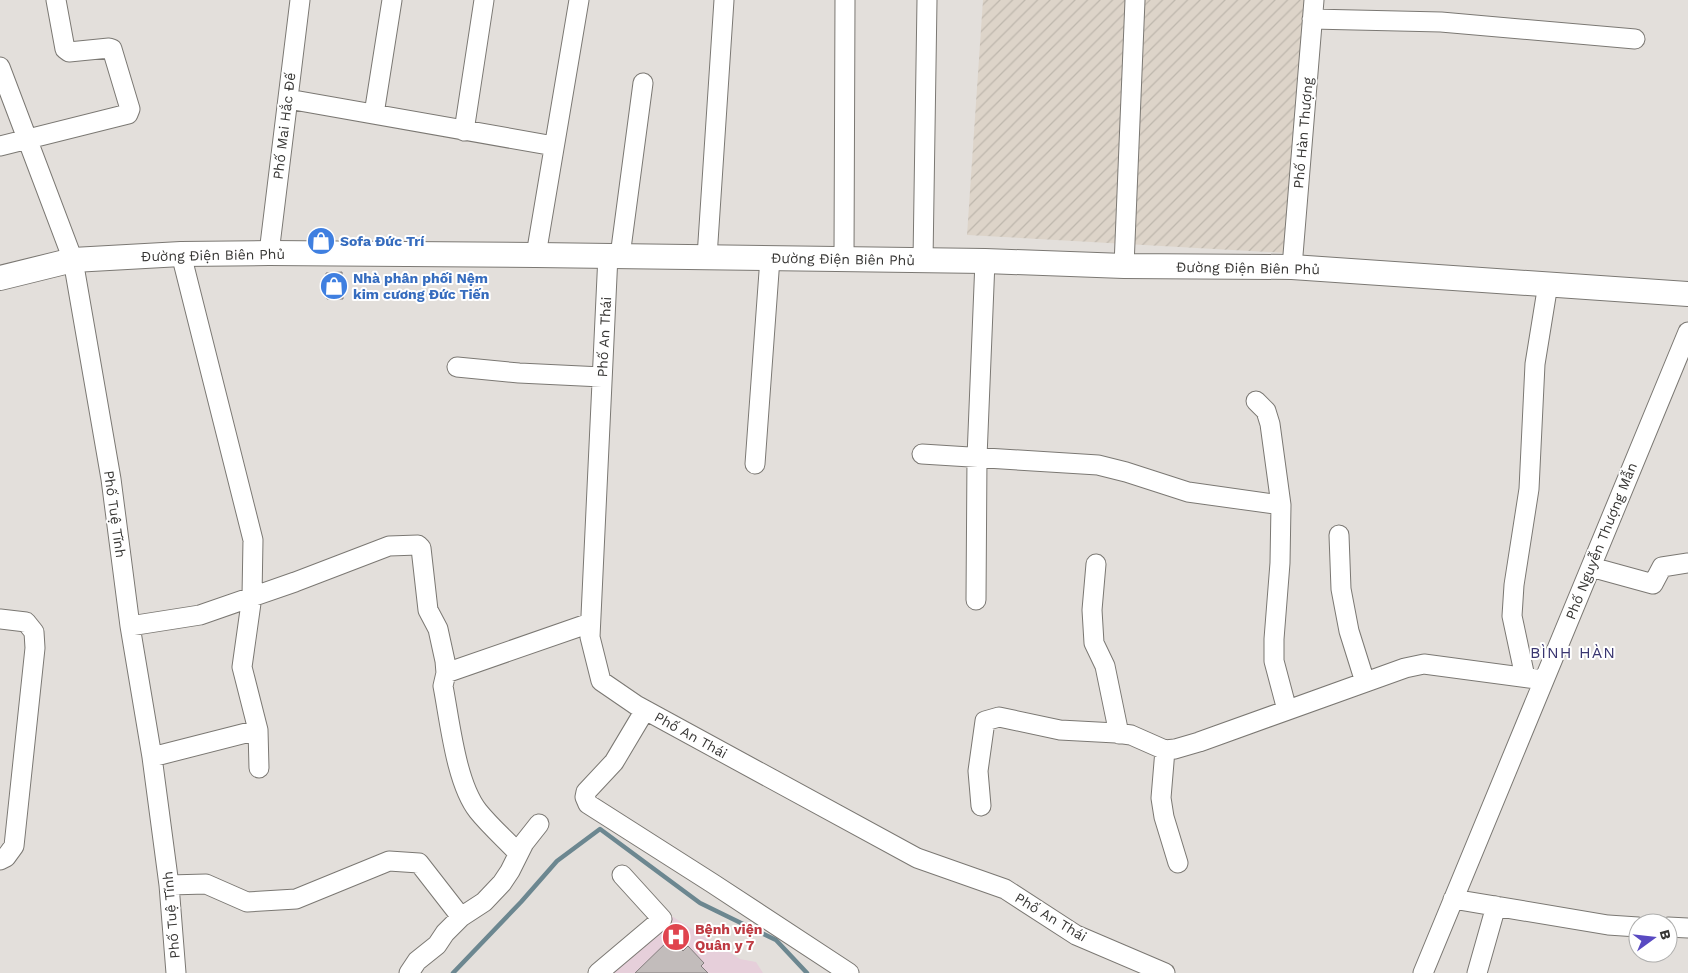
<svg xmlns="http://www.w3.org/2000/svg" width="1688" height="973" font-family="'Work Sans',sans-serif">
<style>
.industrial{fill:url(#industrial-furrows)}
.medical{fill:#e6cfda}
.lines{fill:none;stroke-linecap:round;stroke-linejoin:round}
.stream{stroke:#6c8790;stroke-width:4.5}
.building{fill:#c2bcbb;stroke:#837d7d}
.minor-casing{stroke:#7b7873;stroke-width:21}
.major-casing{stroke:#7b7873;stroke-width:26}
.minor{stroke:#fff;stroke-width:19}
.major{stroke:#fff;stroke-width:24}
.labels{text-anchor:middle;stroke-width:4;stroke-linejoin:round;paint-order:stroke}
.street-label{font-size:14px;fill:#373634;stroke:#fff}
.shop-label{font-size:14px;font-weight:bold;fill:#366cbe;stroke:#fff;text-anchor:start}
.health-label{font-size:14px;font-weight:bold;fill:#be3a42;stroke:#fff;text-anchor:start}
.quarter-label{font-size:16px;letter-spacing:1px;fill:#393570;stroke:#fff}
</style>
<defs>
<pattern id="industrial-furrows" width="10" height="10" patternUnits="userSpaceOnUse" patternTransform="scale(1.25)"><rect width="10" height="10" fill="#ddd4c9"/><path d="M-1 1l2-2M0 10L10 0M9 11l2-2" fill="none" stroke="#beb7ad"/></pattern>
</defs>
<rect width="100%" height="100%" fill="#e3dfdb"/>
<path class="industrial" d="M983,0H1309L1287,253L967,235Z"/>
<path class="medical" d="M670,915L740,959L756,962L763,973H605Z"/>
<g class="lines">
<path class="stream" d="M453,973L521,902L557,861L600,829L700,903L776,940L807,973"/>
</g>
<path class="building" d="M342,272L343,299H327L326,273Z
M671,938L683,951L688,946L704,963L701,966L708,973H635Z"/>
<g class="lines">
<defs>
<path id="minor" d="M1312,19L1441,22L1635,39
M0,67L73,260L111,479L130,626L152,757L169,885L176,973
M288,99L554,146
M374,114L392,0
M464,131L484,0
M0,146L128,114L130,109L112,49L109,48L69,52L65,49L56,0
M269,253L300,0
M181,254L253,540L252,596L242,667L258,730L259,768
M536,255L579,0
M608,255L590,637L601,681L636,705L917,858L1005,889L1076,935L1165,973
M620,256L643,83
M707,257L724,0
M844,259L845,0
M923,260L927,0
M1124,266L1135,0
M1292,267L1314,0
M457,367L519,373L602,377
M1256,401L1266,411L1270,424L1281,505L1280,563L1274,639V661L1287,710
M922,454L1098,465L1126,472L1188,492L1281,505
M755,464L770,258
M1339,535L1341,589L1349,631L1365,682
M1096,564L1092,610L1094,643L1105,666L1119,734
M1591,567L1653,584L1662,567L1688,563
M976,600L977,457L985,261
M0,619L26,622L34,632L35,648L14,846L6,857L0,860
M130,626L200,615L295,582L389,546L418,545L421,548L428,610L438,629L445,661L446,673L443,686C450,722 456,783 478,811C490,826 505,839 518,853
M446,673L590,623
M1525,677L1512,616L1514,585L1529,489L1535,364L1548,284
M645,710L614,762L586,792L585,797L588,804L712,883L849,973
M1165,750L1161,798L1164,817L1178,863
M152,757L258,730
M981,806L978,771L985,721L999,717L1060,730L1116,733L1131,735L1165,750L1175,749L1199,742L1405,668L1424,664L1544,680
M169,885L206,884L247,902L296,899L389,861L419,863L461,917
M1453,899L1608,925L1638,927
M1668,927L1688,928
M409,973L417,961L437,945L445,933L461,917L484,902L502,883L510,871L524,843L539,824
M598,973L662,919L622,875
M1423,973L1688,332
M1477,973L1496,906"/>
<path id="major" d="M0,278L73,260L181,254L269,253L536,255L985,261L1124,266L1292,267L1688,294"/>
</defs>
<use href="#minor" class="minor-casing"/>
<use href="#major" class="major-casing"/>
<use href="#minor" class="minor"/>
<use href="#major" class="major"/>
</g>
<defs>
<symbol id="shop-disc" viewBox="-11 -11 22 22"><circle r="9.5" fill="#3f7fe0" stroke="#fff"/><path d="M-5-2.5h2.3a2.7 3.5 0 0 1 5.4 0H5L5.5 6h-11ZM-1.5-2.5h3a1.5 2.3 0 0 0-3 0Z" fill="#fff"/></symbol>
<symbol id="hospital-disc" viewBox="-11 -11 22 22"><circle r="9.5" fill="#e0444e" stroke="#fff"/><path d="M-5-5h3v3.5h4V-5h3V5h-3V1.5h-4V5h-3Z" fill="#fff"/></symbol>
</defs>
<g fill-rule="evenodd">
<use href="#shop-disc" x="305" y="225" width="32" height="32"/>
<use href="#shop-disc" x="318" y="270" width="32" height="32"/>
<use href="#hospital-disc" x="660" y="921" width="32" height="32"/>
</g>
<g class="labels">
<g class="street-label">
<text transform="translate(284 126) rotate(-83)" y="5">Phố Mai Hắc Đế</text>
<text transform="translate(1303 133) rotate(-85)" y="5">Phố Hàn Thượng</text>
<text transform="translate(213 255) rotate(-1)" y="5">Đường Điện Biên Phủ</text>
<text transform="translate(843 259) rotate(1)" y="5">Đường Điện Biên Phủ</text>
<text transform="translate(1248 268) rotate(1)" y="5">Đường Điện Biên Phủ</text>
<text transform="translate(604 337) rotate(-87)" y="5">Phố An Thái</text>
<text transform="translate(115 514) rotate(82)" y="5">Phố Tuệ Tĩnh</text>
<text transform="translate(1601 541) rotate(-68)" y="5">Phố Nguyễn Thượng Mẫn</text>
<text transform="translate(691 735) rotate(29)" y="5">Phố An Thái</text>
<text transform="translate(171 915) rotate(-95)" y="5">Phố Tuệ Tĩnh</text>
<text transform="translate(1051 917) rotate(31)" y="5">Phố An Thái</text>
</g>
<g class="shop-label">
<text x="340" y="246">Sofa Đức Trí</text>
<text x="353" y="283">Nhà phân phối Nệm<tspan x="353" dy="16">kim cương Đức Tiến</tspan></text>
</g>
<g class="health-label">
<text x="695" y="934">Bệnh viện<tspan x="695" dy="16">Quân y 7</tspan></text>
</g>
<g class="quarter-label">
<text x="1573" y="658">BÌNH HÀN</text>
</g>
</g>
<g transform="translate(1653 938) rotate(75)"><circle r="24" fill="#ffffff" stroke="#afafae"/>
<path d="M0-4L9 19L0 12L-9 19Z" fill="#594ac2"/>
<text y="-8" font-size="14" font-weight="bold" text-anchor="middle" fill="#373634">B</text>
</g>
</svg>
